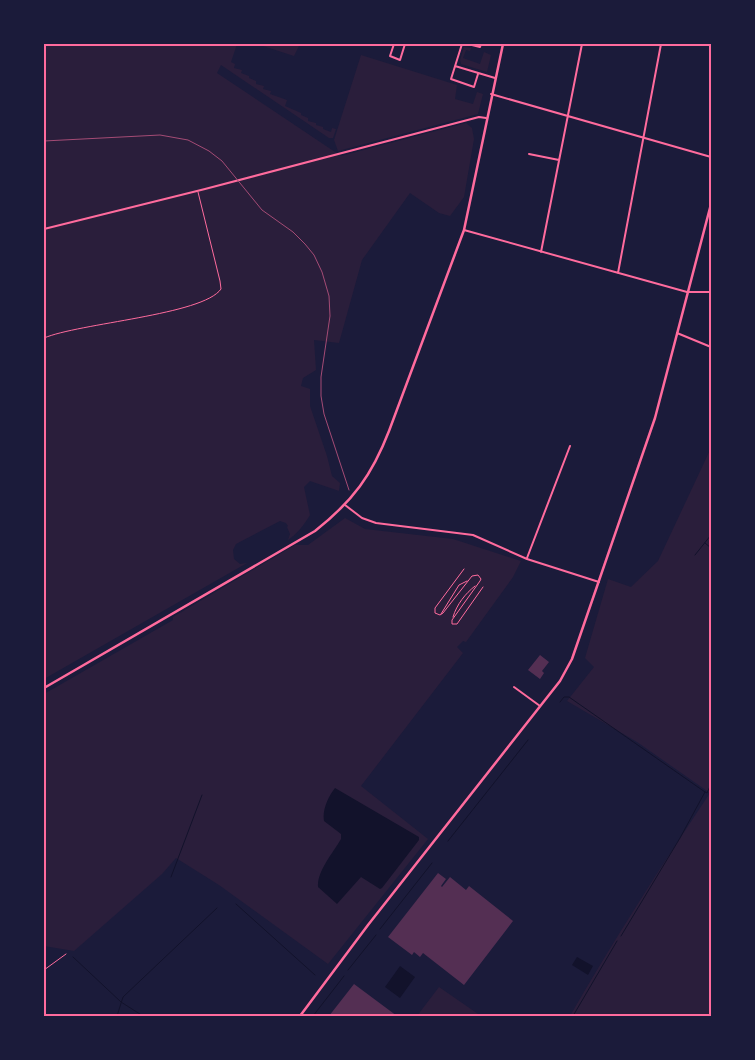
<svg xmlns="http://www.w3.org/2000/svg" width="755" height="1060" font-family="Manrope,sans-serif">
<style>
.green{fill:#2a1e3b}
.water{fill:#12122b}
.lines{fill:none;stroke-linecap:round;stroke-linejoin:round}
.stream{stroke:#12122b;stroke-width:1}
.building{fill:#542f53}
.path{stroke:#ff6b9d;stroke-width:1}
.service{stroke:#ff6b9d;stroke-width:1}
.minor{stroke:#ff6b9d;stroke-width:2}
.tertiary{stroke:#ff6b9d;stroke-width:2.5}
.rail{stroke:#a44b75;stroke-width:1}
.neatline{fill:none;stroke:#ff6b9d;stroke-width:2}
</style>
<rect width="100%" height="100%" fill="#1b1b3a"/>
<path class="green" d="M44,44H237L231,62L235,64L234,68L242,70L241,73L249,76V78L256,81V84L264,86L263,89L271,91L270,94L287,100L285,106L301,113V115L308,118V121L316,123V125L323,127V129L331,132L332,128L336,129L333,138H329L221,65L217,73L341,156L466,123L472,128L474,139L464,197L450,216L439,213L410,193L362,260L339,343L314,340L316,370L303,378L301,386L310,389V406L327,456L332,476L340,483L339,491L310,481L304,487L310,515C304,525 297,534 288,540L290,534L287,527L288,526L286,523L280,521L236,544L233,550L234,559L240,564L247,563L44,679Z
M257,44H300L294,56Z
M464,47L471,48L470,51L466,50L463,58L480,64L484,52L491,55L487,72L461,64L460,60Z
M361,55L457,85L455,99L473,104L477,92L483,94L478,114L338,151L334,140Z
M711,448V1016H570C614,940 661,866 710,793L637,742L567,701L594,667L585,658L608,579L631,587L658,561Z
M345,518L365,529L453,539L521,561L513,577L466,642L463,641L457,647L463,653L361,786L428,839L328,964L219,885L176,858L162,874L74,951L44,946V694L173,620V617L295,545H308Z
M439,987L481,1016H417Z"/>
<path class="water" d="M335,788L419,837V840L382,888L380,889L361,877L337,904L318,887C317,871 333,853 341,839V834L324,821C322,810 328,797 335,788Z
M577,957L593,966L588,975L572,965Z
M400,966L415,977L400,998L385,987Z"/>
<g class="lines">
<path class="stream" d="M705,543L711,548
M695,555L711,535
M560,702L564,697H569L705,792L707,793L711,784
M448,841L528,740
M171,877L202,795
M236,904L315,975
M380,929L432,863
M621,936L680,838L705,792
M73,957L121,1002L143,1016
M348,970L376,935
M117,1016L123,997L217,908
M313,1016L344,976
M573,1016L617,941"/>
</g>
<path class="building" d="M540,655L549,662L542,671L544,673L540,679L528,670Z
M438,873L446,879L441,886L442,887L450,877L466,890L469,886L513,921L464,985L423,953L420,957L414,952L412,955L388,937Z
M354,984L397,1016H329Z"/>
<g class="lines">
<path class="path" d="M464,569L435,608V613L440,615L443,613L472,576L478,575L481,579L480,581L452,620V624H457L483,587
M441,614L459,585L467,581
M453,617C457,604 465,594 475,586
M44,970L66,954"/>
<path class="service" d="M44,338C79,323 203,315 221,289L220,281L198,192"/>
<path class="minor" d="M394,44L390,56L400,60L405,44
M462,44L451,79L474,87L478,74
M468,44L480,47L481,44
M455,66L495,78
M491,94L711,157
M529,154L559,160
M44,229L205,189L479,117L486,118
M464,230L687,292H711
M541,252L582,44
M618,273L661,44
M677,333L711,347
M345,505L362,518L376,523L473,535L527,559L599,582
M527,558L570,446
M514,687L540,706"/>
<path class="tertiary" d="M44,688L315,531C353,501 372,475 389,431L464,230L503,44
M300,1016L368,925L560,681L572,659L655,418L711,204"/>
<path class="rail" d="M44,141L160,135L188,140L209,151L222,161L262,210L293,232L305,244L314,255L322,272L329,296L330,316L321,377V396L324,414L349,490"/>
</g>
<rect width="755" height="1060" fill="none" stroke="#1b1b3a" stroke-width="90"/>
<rect x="45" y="45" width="665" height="970" class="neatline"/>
</svg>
